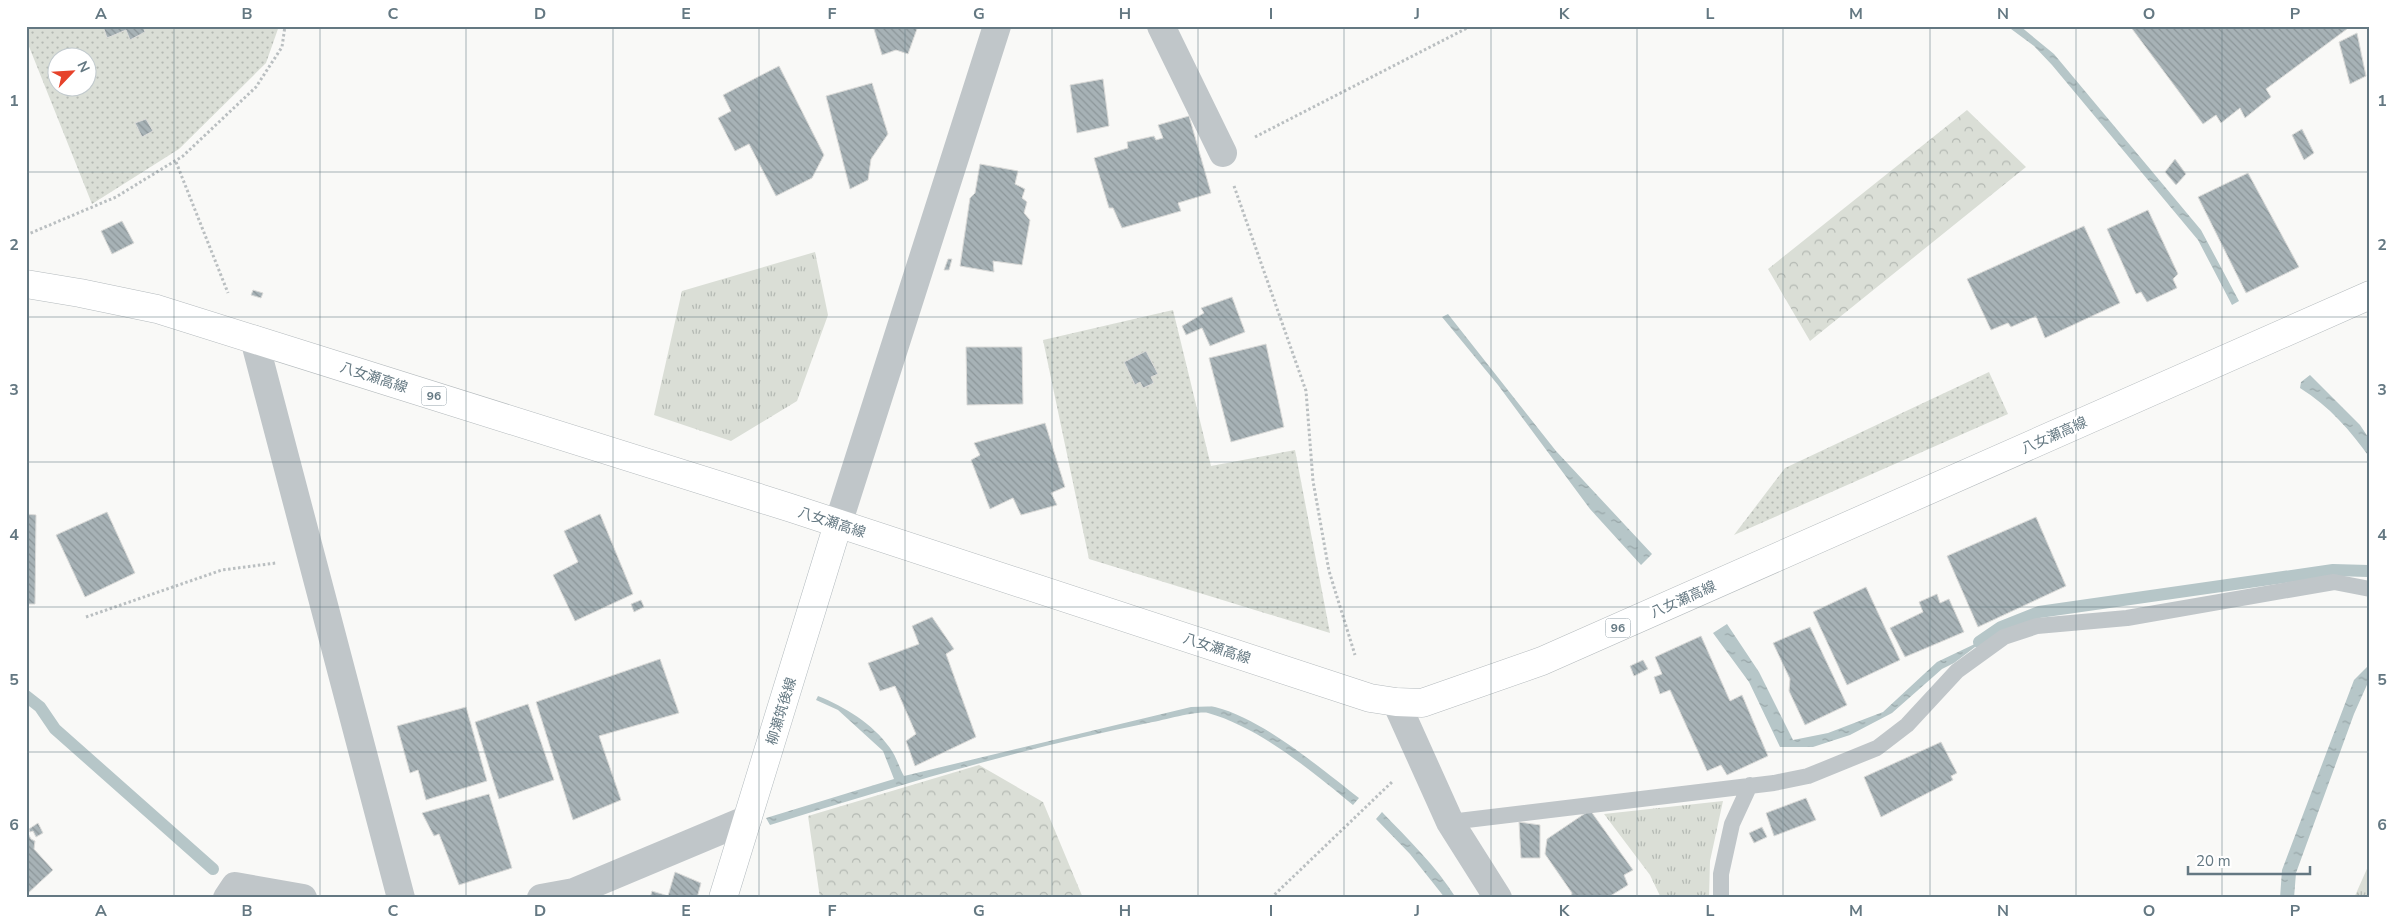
<svg xmlns="http://www.w3.org/2000/svg" width="2396" height="924" font-family="'Nunito Sans','Noto Sans JP',sans-serif">
<style>
.grass{fill:url(#grass-tufts)}
.forest{fill:url(#forest-crowns)}
.garden{fill:url(#garden-dots);fill-rule:evenodd}
.water{fill:url(#water-ripples)}
.lines{fill:none;stroke-linecap:round;stroke-linejoin:round}
.stream{stroke:#b6c6c8;stroke-width:12}
.building{fill:url(#building-back-hatch);stroke:#dbdbd9}
.secondary-casing{stroke:#b2babe;stroke-width:29}
.primary-casing{stroke:#b4babd;stroke-width:29}
.path{stroke:#babfc1;stroke-width:3;stroke-dasharray:2.5 2.5;stroke-linecap:butt}
.service{stroke:#c0c6c9;stroke-width:16}
.minor{stroke:#c0c6c9;stroke-width:28}
.tertiary{stroke:#c0c6c9;stroke-width:28}
.secondary{stroke:#fff;stroke-width:28}
.primary{stroke:#fff;stroke-width:28}
.grid{fill:none;stroke:#647882;stroke-width:1;stroke-opacity:0.55}
.labels{text-anchor:middle;stroke-width:5;stroke-linejoin:round;paint-order:stroke}
.shield{fill:#fff;stroke:#92a0a8;stroke-width:1}
.shield-label{font-size:12px;font-weight:bold;fill:#647882}
.street-label{font-size:14px;fill:#647882;stroke:#fff}
.neatline{fill:none;stroke:#647882;stroke-width:2}
.grid-label{font-size:16px;text-anchor:middle;font-weight:bold;fill:#647882}
</style>
<defs>
<pattern id="grass-tufts" width="24" height="20" patternUnits="userSpaceOnUse" patternTransform="scale(1.25)"><rect width="24" height="20" fill="#daded6"/><path d="M3 7l-1-3M5 7V3M7 7l1-3M15 17l-1-3M17 17v-4M19 17l1-3" fill="none" stroke="#b4b9b3"/></pattern>
<pattern id="forest-crowns" width="20" height="18" patternUnits="userSpaceOnUse" patternTransform="scale(1.25)"><rect width="20" height="18" fill="#daded6"/><path d="M2 6a3 3 0 1 1 6 0M12 15a3 3 0 1 1 6 0" fill="none" stroke="#b4b9b3"/></pattern>
<pattern id="garden-dots" width="8" height="8" patternUnits="userSpaceOnUse" patternTransform="scale(1.25)"><rect width="8" height="8" fill="#daded6"/><path d="M2 2h.1M6 6h.1" fill="none" stroke="#b4b9b3" stroke-width="1.8" stroke-linecap="round"/></pattern>
<pattern id="water-ripples" width="26" height="14" patternUnits="userSpaceOnUse" patternTransform="scale(1.25)"><rect width="26" height="14" fill="#b6c6c8"/><path d="M2 4q2-2 4 0t4 0M15 11q2-2 4 0t4 0" fill="none" stroke="#98a6a8"/></pattern>
<pattern id="building-back-hatch" width="6" height="6" patternUnits="userSpaceOnUse" patternTransform="scale(1.25)"><rect width="6" height="6" fill="#a7b2b6"/><path d="M-1 5l2 2M0 0l6 6M5-1l2 2" fill="none" stroke="#8c9699"/></pattern>
</defs>
<rect width="100%" height="100%" fill="#f9f9f7"/>
<path class="grass" d="M815,252L828,315L797,401L731,441L654,415L682,291Z
M1723,801L1710,861L1709,898H1661L1650,875L1604,814Z
M2370,862V898H2354Z"/>
<path class="forest" d="M1967,110L2026,167L1810,341L1768,269Z
M979,765L1043,802L1083,898H820L808,816Z"/>
<path class="garden" d="M26,26H279L266,63L179,149L92,204L26,39ZM58,58H88V88H58Z
M1173,310L1211,466L1295,450L1330,633L1089,559L1043,340Z
M1989,372L2008,414L1734,535L1785,468Z"/>
<path class="water" d="M2007,26H2020L2054,54L2201,230L2239,301L2232,305L2198,240L2052,65L2034,46Z
M1448,314L1556,451L1652,554L1641,565L1590,509L1498,385L1442,317Z
M2310,375L2360,425L2370,440V458C2350,430 2330,407 2300,388L2301,382Z
M1727,624L1759,672L1793,740L1828,733L1883,712L1937,662L1979,642V644L1954,663L1942,669L1892,713L1850,735L1813,747H1780L1749,682L1713,633Z
M2370,664V678L2354,714L2296,873L2294,898H2280L2282,870L2354,680Z
M818,696C845,707 872,723 890,748C896,756 899,767 904,776L1191,707C1199,707 1208,706 1215,707C1263,719 1320,768 1359,798L1353,805C1313,772 1259,727 1208,713C1199,710 1160,721 1148,723C1020,749 895,786 770,825L766,818L894,779L883,751L838,710L816,700Z
M1382,812C1408,839 1436,866 1456,898H1445L1410,854L1376,819Z"/>
<g class="lines">
<path class="stream" d="M1979,642L2001,627L2039,612L2333,570L2368,571
M26,696L40,707L55,729L213,869"/>
</g>
<path class="building" d="M103,26H143L145,32L130,40L126,30L107,38Z
M873,26H918L908,54L896,50L882,55Z
M2130,26H2345L2347,29L2266,89L2271,97L2245,118L2240,108L2221,123L2216,115L2203,124Z
M2357,33L2366,76L2350,84L2339,42Z
M779,66L824,155L812,178L776,196L749,144L735,151L718,118L731,111L723,95Z
M1103,79L1109,126L1077,133L1070,85Z
M872,83L888,134L871,159L868,180L850,189L826,96Z
M1189,116L1211,193L1178,203L1181,211L1122,228L1113,208H1109L1094,158L1128,148L1127,142L1154,136L1156,140L1163,138L1158,125Z
M146,119L153,131L142,137L135,123Z
M2302,129L2314,153L2304,160L2292,135Z
M2175,159L2186,174L2176,185L2165,172Z
M980,164L1018,171L1015,184L1025,189L1022,198L1027,202L1024,213L1030,220L1022,265L993,261L994,272L960,266L970,198L975,193Z
M2248,173L2299,267L2246,293L2198,197Z
M2148,210L2178,274L2173,279L2177,288L2147,302L2141,292L2136,294L2107,229Z
M122,221L134,243L112,254L101,231Z
M2084,226L2120,303L2045,338L2036,316L2011,327L2008,323L1991,330L1967,279Z
M948,259H952L949,270H944Z
M253,290L263,293L261,298L251,295Z
M1232,297L1245,332L1210,346L1202,328L1186,335L1182,326L1204,313L1201,308Z
M1266,344L1284,427L1231,442L1209,358Z
M966,347H1022L1023,404L967,405Z
M1146,351L1158,374L1151,377L1154,383L1143,388L1140,382L1135,385L1124,362Z
M1045,423L1065,487L1051,493L1057,505L1021,515L1013,498L990,509L971,460L980,455L974,443Z
M107,512L135,573L85,597L56,535Z
M26,514L36,515L35,604H26Z
M600,514L633,594L575,621L553,575L578,562L564,531Z
M2036,517L2066,586L1978,627L1947,556Z
M1866,587L1900,660L1847,685L1813,612Z
M1937,594L1940,603L1949,599L1964,632L1905,657L1890,628L1923,612L1919,602Z
M641,600L644,607L634,612L631,604Z
M932,617L954,649L946,654L976,737L915,766L906,741L916,734L895,686L880,691L868,663L919,644L912,626Z
M1810,627L1847,705L1805,725L1789,691L1790,679L1773,643Z
M1701,636L1730,701L1742,695L1768,756L1727,775L1721,765L1707,771L1670,690L1660,694L1654,677L1662,674L1655,657Z
M660,659L679,713L599,736L621,800L573,820L536,702Z
M1643,660L1648,669L1634,676L1630,666Z
M528,704L554,780L499,799L475,722Z
M466,707L487,781L426,800L418,770L410,773L397,726Z
M1941,742L1957,773L1951,776L1953,780L1881,817L1864,777Z
M489,794L512,868L459,885L439,834L434,836L422,813Z
M1806,798L1816,820L1774,836L1766,813Z
M1590,810L1633,870L1624,875L1628,885L1607,898H1571L1572,893L1545,854L1547,839Z
M1519,822L1540,825V858H1521Z
M38,823L43,833L36,837L33,831L30,832L29,829Z
M1762,827L1767,837L1754,843L1749,833Z
M26,830L31,839L35,841L34,849L53,870L26,895Z
M675,872L701,883L697,898H650L652,891L668,896Z"/>
<g class="lines">
<defs>
<path id="secondary" d="M723,898L838,524"/>
<path id="primary" d="M26,284L80,293L157,309L791,508L1370,698L1396,702L1422,703L1542,661L2370,295"/>
</defs>
<use href="#secondary" class="secondary-casing"/>
<use href="#primary" class="primary-casing"/>
<path class="path" d="M1255,137L1471,26
M176,162L228,293
M1234,186L1306,391L1313,481L1329,571L1355,655
M26,235L116,197L183,156L256,87L282,47L285,26
M86,617L222,570L276,563
M1271,898L1393,781"/>
<path class="service" d="M1450,822L1774,783L1808,776L1877,748L1907,725L1957,671L2004,637L2037,626L2127,618L2334,582L2370,589
M1721,898V874L1732,824L1750,785"/>
<path class="minor" d="M1161,26L1223,153
M254,339L401,898
M838,524L997,26
M227,898L235,886L303,898
M541,898L574,892L748,819"/>
<path class="tertiary" d="M1396,702L1450,822L1498,898"/>
<use href="#secondary" class="secondary"/>
<use href="#primary" class="primary"/>
</g>
<path class="grid" d="M174,26V898M320,26V898M466,26V898M613,26V898M759,26V898M905,26V898M1052,26V898M1198,26V898M1344,26V898M1491,26V898M1637,26V898M1783,26V898M1930,26V898M2076,26V898M2222,26V898M26,172H2370M26,317H2370M26,462H2370M26,607H2370M26,752H2370"/>
<g class="labels">
<g class="shield">
<rect x="421.5" y="386.5" width="25" height="19" rx="4"/>
<rect x="1605.5" y="618.5" width="25" height="19" rx="4"/>
</g>
<g class="shield-label">
<text x="434" y="400">96</text>
<text x="1618" y="632">96</text>
</g>
<g class="street-label">
<text transform="translate(374 377) rotate(18)" y="5">八女瀬高線</text>
<text transform="translate(2054 435) rotate(-24)" y="5">八女瀬高線</text>
<text transform="translate(832 522) rotate(18)" y="5">八女瀬高線</text>
<text transform="translate(1683 599) rotate(-24)" y="5">八女瀬高線</text>
<text transform="translate(1217 648) rotate(18)" y="5">八女瀬高線</text>
<text transform="translate(781 711) rotate(-73)" y="5">柳瀬筑後線</text>
</g>
</g>
<rect width="2396" height="924" fill="none" stroke="#ffffff" stroke-width="55"/>
<g transform="translate(72 72) rotate(65)"><circle r="24" fill="#ffffff" stroke="#c1c9cd"/>
<path d="M0-4L9 19L0 12L-9 19Z" fill="#e6422a"/>
<text y="-8" font-size="14" font-weight="bold" text-anchor="middle" fill="#647882">N</text>
</g>
<path d="M2188 866v8h122v-8" fill="none" stroke="#647882" stroke-width="2.5"/>
<text x="2196" y="866" font-size="15" fill="#647882" stroke="#ffffff" stroke-width="4" paint-order="stroke">20 m</text>
<rect x="28" y="28" width="2340" height="868" class="neatline"/>
<g class="grid-label">
<text x="101" y="19">A</text>
<text x="247" y="19">B</text>
<text x="393" y="19">C</text>
<text x="540" y="19">D</text>
<text x="686" y="19">E</text>
<text x="832" y="19">F</text>
<text x="979" y="19">G</text>
<text x="1125" y="19">H</text>
<text x="1271" y="19">I</text>
<text x="1417" y="19">J</text>
<text x="1564" y="19">K</text>
<text x="1710" y="19">L</text>
<text x="1856" y="19">M</text>
<text x="2003" y="19">N</text>
<text x="2149" y="19">O</text>
<text x="2295" y="19">P</text>
<text x="14" y="106">1</text>
<text x="2382" y="106">1</text>
<text x="14" y="250">2</text>
<text x="2382" y="250">2</text>
<text x="14" y="395">3</text>
<text x="2382" y="395">3</text>
<text x="14" y="540">4</text>
<text x="2382" y="540">4</text>
<text x="14" y="685">5</text>
<text x="2382" y="685">5</text>
<text x="14" y="830">6</text>
<text x="2382" y="830">6</text>
<text x="101" y="916">A</text>
<text x="247" y="916">B</text>
<text x="393" y="916">C</text>
<text x="540" y="916">D</text>
<text x="686" y="916">E</text>
<text x="832" y="916">F</text>
<text x="979" y="916">G</text>
<text x="1125" y="916">H</text>
<text x="1271" y="916">I</text>
<text x="1417" y="916">J</text>
<text x="1564" y="916">K</text>
<text x="1710" y="916">L</text>
<text x="1856" y="916">M</text>
<text x="2003" y="916">N</text>
<text x="2149" y="916">O</text>
<text x="2295" y="916">P</text>
</g>
</svg>
